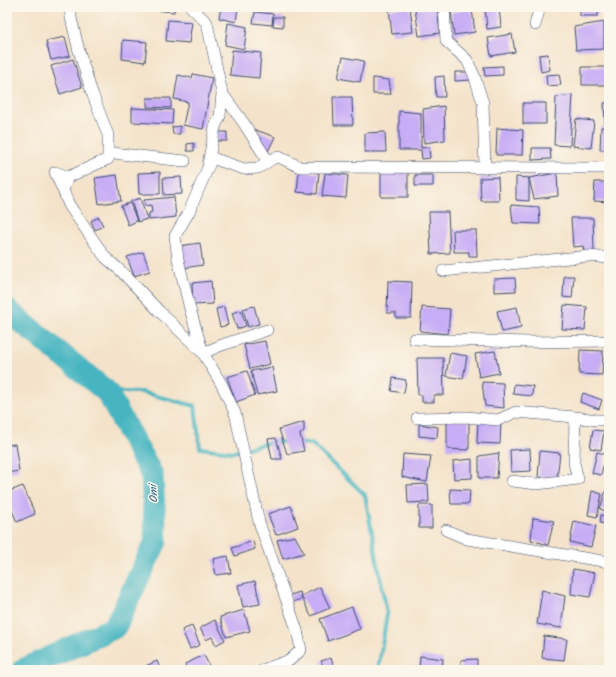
<svg xmlns="http://www.w3.org/2000/svg" width="616" height="677" font-family="Kalam,sans-serif">
<style>
.lines{fill:none;stroke-linecap:round;stroke-linejoin:round}
.stream{stroke:#46b5c1;stroke-width:4}
.river{stroke:#46b5c1;stroke-width:23}
.building{fill:#c7adf5}
.minor-casing{stroke:#3c4a6e;stroke-width:12}
.minor{stroke:#fff;stroke-width:11}
.labels{text-anchor:middle;stroke-width:3;stroke-linejoin:round;paint-order:stroke}
.water-label{font-size:11px;font-style:italic;fill:#2a5e81;stroke:#fbf7ec}
</style>
<rect width="100%" height="100%" fill="#fbf7ec"/>
<filter id="ink" filterUnits="userSpaceOnUse"><feTurbulence type="fractalNoise" baseFrequency=".025" numOctaves="2"/><feDisplacementMap in="SourceGraphic" scale="8" xChannelSelector="R" yChannelSelector="G"/><feConvolveMatrix kernelMatrix="1 2 1 2 8 2 1 2 1" color-interpolation-filters="sRGB"/></filter>
<filter id="wash" filterUnits="userSpaceOnUse"><feTurbulence type="fractalNoise" baseFrequency=".012" numOctaves="4" result="noise"/><feDisplacementMap in="SourceGraphic" scale="16" xChannelSelector="R" yChannelSelector="G"/><feGaussianBlur stdDeviation="0.9" result="paint"/><feColorMatrix in="noise" values="0 0 0 0 0 0 0 0 0 0 0 0 0 0 0 0 0 1.4 0 .05"/><feComposite in="paint" operator="in"/></filter>
<g filter="url(#wash)">
<rect width="100%" height="100%" fill="#f4e3ca"/>
<g class="lines">
<path class="stream" d="M107,392H141L195,406L200,448L233,452L271,442H287
M298,443L312,444L365,495L387,614L378,670"/>
<path class="river" d="M7,310L107,392L152,475L156,541L115,627L23,670"/>
</g>
<g id="blocks">
<path class="building" d="M155,7H175L174,12L155,10Z
M221,7H238L236,22L219,18Z
M410,7L413,32L392,34L389,9Z
M437,7L440,33L419,36L415,9Z
M485,7H499L501,27L487,29Z
M580,7H598V16H580Z
M472,9L475,32L454,35L451,12Z
M255,12L273,14L272,25L253,23Z
M274,17H283V27L273,26Z
M168,20L192,22L189,43L166,41Z
M604,22V49L576,50L574,27Z
M228,23L247,27L244,49L225,45Z
M512,34L515,52L491,56L488,38Z
M65,37L70,56L51,60L46,41Z
M123,40L147,42L145,62L122,59Z
M232,50L261,53L259,78L230,75Z
M548,54L550,70L541,72L539,55Z
M343,57L364,61L360,82L338,78Z
M73,59L82,87L60,94L51,66Z
M503,66V75L485,76L484,67Z
M582,67H607V85H582Z
M455,72H471V80L455,81Z
M193,74L212,78L203,129L183,125L188,102L174,99L178,75L192,78Z
M559,74L561,85L547,86L546,75Z
M444,76L445,97H436L435,77Z
M373,78L389,80L391,94H373Z
M573,95L570,146L554,145L556,97Z
M333,97H352L353,125H334Z
M147,98H171V108L147,107Z
M523,103H546V124H523Z
M604,103H609V126H605Z
M444,106L445,140L424,143L423,109Z
M132,108L173,110L172,124L132,122Z
M399,111L421,113V148L429,147L430,158L422,159L421,150H399Z
M576,119L594,121L591,148L573,146Z
M180,126V134H173L172,127Z
M601,127H609V150H600Z
M497,128L523,130L522,155H496Z
M253,129L275,137L268,151L252,147Z
M217,132H227V141H217Z
M385,132L386,152H365V133Z
M194,143V151H187V144Z
M532,148H550L551,159L532,160Z
M299,171L319,173L317,194L297,192Z
M160,172V194H139L138,173Z
M381,172H408V197H381Z
M325,173L348,175L346,198L322,196Z
M557,173L558,196L534,199L529,178Z
M117,175L121,201L99,204L95,178Z
M415,175H433V186H415Z
M181,177L182,194L164,195L163,178Z
M498,177L499,201H481L480,178Z
M516,177L529,178V201L516,200Z
M595,182H609V202L594,201Z
M174,197L176,217L149,220V213L152,212L151,205L145,206L144,200Z
M140,198L147,219L138,222L131,201Z
M130,203L137,221L128,225L121,206Z
M511,205L539,207L540,224L513,223Z
M429,212H448L450,253L431,254Z
M99,217L103,226L95,230L91,221Z
M571,218H593L594,251L584,252L583,246L573,247Z
M453,230H476L477,256H469V252H454Z
M200,243L203,265L183,268L179,246Z
M143,252L150,271L134,276L127,257Z
M564,276H574L572,298L563,297Z
M515,278L516,291L494,292V279Z
M211,281L213,304L193,305L192,283Z
M388,281L412,282L411,318H396V313H387Z
M564,305L587,307L585,330L562,329Z
M254,306L259,324L248,327L243,309Z
M224,307L228,325L220,327L216,309Z
M422,307L450,309L448,334L420,331Z
M517,307L521,328L502,332L497,311Z
M241,310L246,326L237,329L232,313Z
M265,341L270,364L250,369L244,345Z
M580,350L603,351L602,375L579,374Z
M495,351L499,373L479,377L475,354Z
M450,353L467,356L463,379L446,376Z
M417,358H443L444,395H434V402H422V395H418Z
M272,367L277,391L257,395L251,371Z
M247,371L255,395L236,402L227,377Z
M393,378L406,380L404,393L391,391Z
M482,382L503,383L504,408L485,406Z
M514,384L533,386L532,396L513,394Z
M583,393L602,400L599,409L580,402Z
M447,420L469,421V450L447,449Z
M478,421L501,422L500,444L477,443Z
M304,422V431L300,434L304,451L287,454L279,429Z
M419,424L438,427L437,438L419,436Z
M593,430L604,431L601,450L590,448Z
M276,438L282,459H272L268,439Z
M15,444L19,471L7,473V445Z
M530,449L531,471L511,472L510,450Z
M540,451L560,453L557,479L538,477Z
M597,452L606,454L601,475L592,473Z
M499,453L497,478H479V456Z
M403,454L431,456L427,482L402,477Z
M472,459V478L454,479L453,461Z
M428,484L429,502L408,503L407,485Z
M23,486L35,514L17,522L7,499V492Z
M607,487L609,488V512L600,509Z
M450,489L470,490L469,504H451Z
M592,491L602,494L597,517L588,515Z
M419,505H432V528H419Z
M291,506L298,527L276,535L268,514Z
M601,515L609,516V525L600,523Z
M533,518L554,521L548,545L531,540Z
M574,521L596,526L591,547L570,542Z
M295,536L304,553L283,559L277,540Z
M253,541L255,549L235,556L232,548Z
M228,556L231,573L216,575L213,559Z
M573,569L595,573L590,597L571,594Z
M255,581L260,604L243,607L238,585Z
M320,587L330,608L311,616L301,596Z
M542,590L565,596L561,628L537,624Z
M300,592L302,599L292,602L290,595Z
M352,607L360,629L328,641L320,619Z
M244,610L250,631L226,637L220,617Z
M215,620L225,640L216,645L212,637L206,640L200,628Z
M192,626L200,645L190,649L182,630Z
M544,636L567,639L564,660L542,658Z
M204,655L211,670H187L185,664Z
M420,656L443,659L442,670H419Z
M331,658L335,670H325L321,661Z
M477,659V669L461,670V660Z
M157,661L161,670H137Z
M537,668H561V670H537Z"/>
</g>
</g>
<g filter="url(#ink)">
<use href="#blocks" fill-opacity="0" stroke="#3c4a6e" stroke-width="1"/>
<g class="lines">
<defs>
<path id="minor" d="M70,7L71,18L79,51L91,90L108,135V159L68,177L63,190L69,205L105,257L122,272L159,311L203,353L222,385L235,413L259,522L297,630L301,650L290,660L263,670
M191,7L207,23L222,93L220,116L215,127L208,164
M444,7L446,41L467,60L474,75L483,103L485,168
M535,25L540,7
M222,93L243,122L268,161
M108,159L112,153L185,161
M63,190L55,172L68,177
M443,271L589,256L609,258
M267,330L222,345L203,353L190,309L178,259L175,236L189,212L212,158L244,169L258,168L272,159L279,157L300,167L609,168
M414,339L528,342L609,341
M417,418L466,417L498,420L516,412L575,417L597,420H609
M512,481L537,484L578,479L574,463L575,417
M446,530L467,539L609,562"/>
</defs>
<use href="#minor" class="minor-casing"/>
<use href="#minor" class="minor"/>
</g>
</g>
<g class="labels">
<g class="water-label">
<text transform="translate(153 494) rotate(-94)" y="4">Omi</text>
</g>
</g>
<rect width="616" height="677" fill="none" stroke="#fbf7ec" stroke-width="24"/>
</svg>
